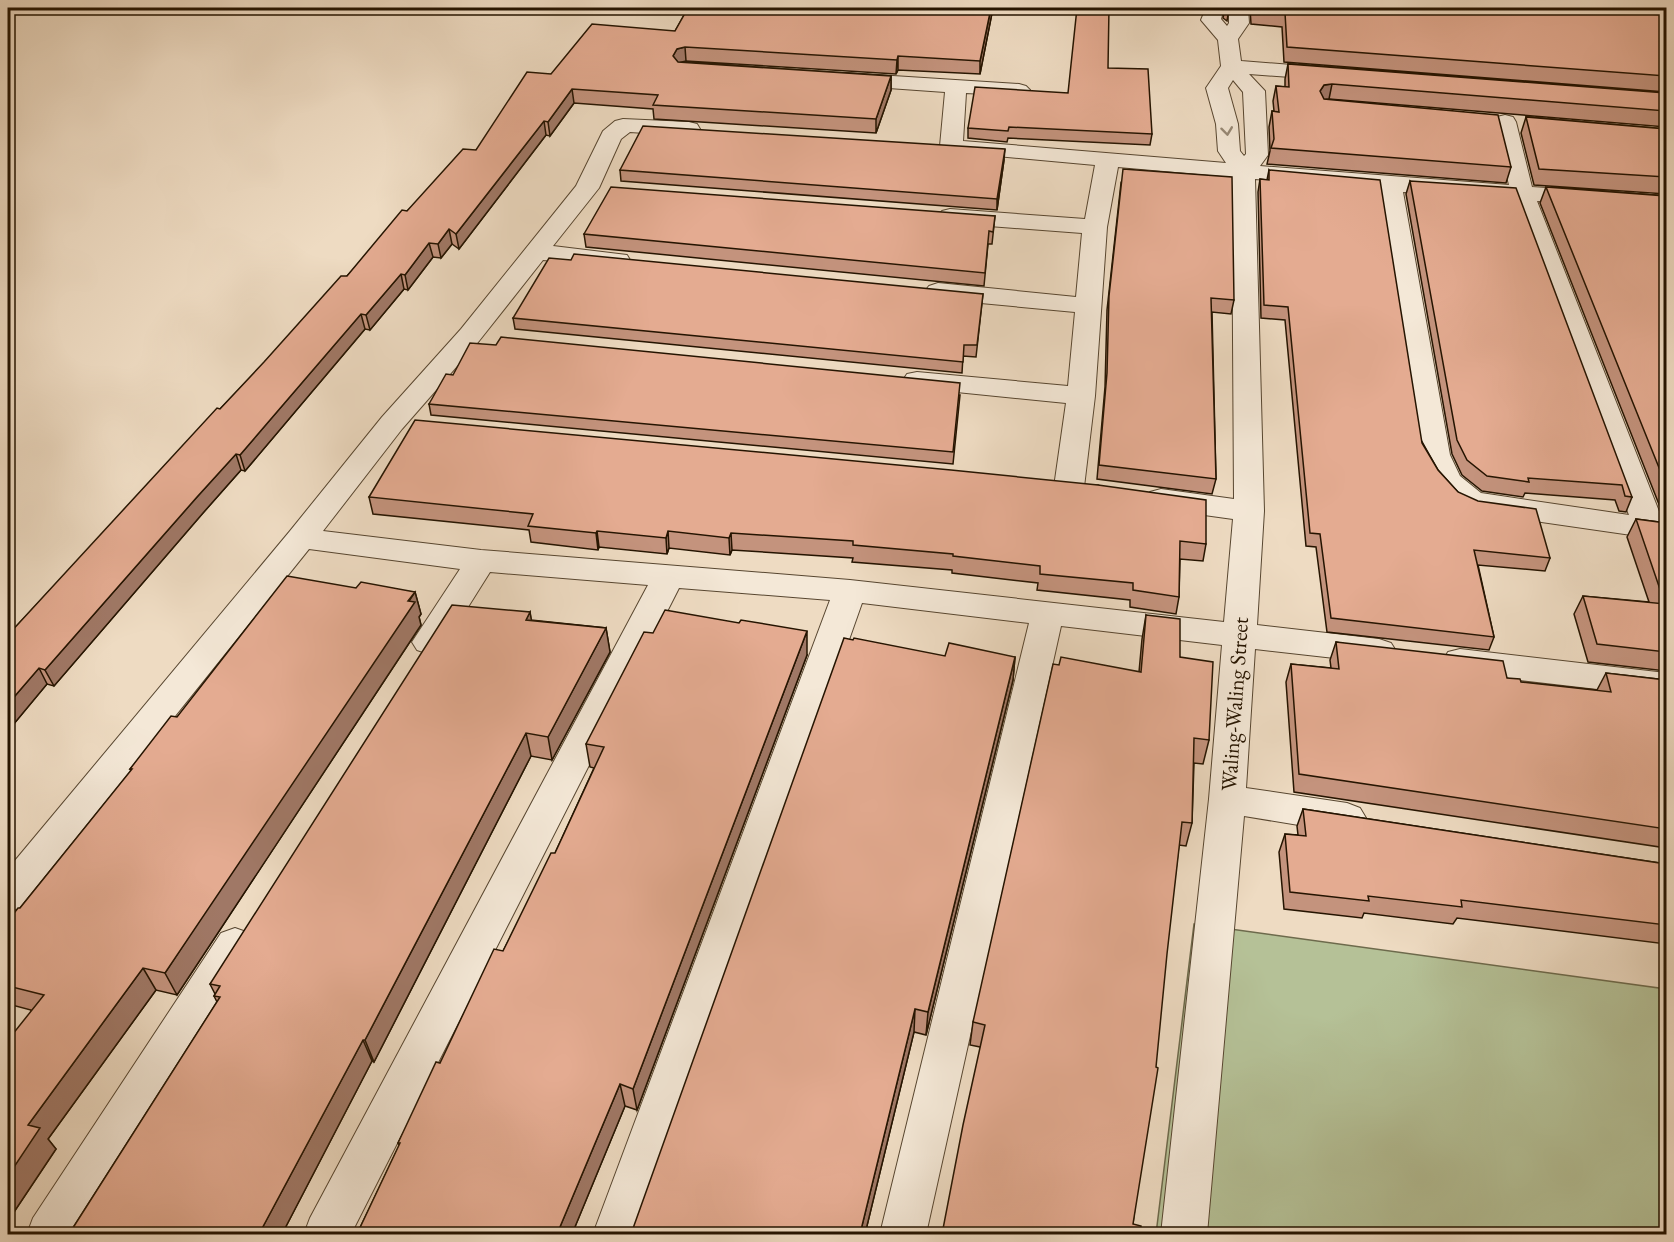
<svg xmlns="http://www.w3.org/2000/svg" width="1674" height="1242" font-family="'EB Garamond',serif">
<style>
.green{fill:#b5c197;stroke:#6d6a4c;stroke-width:1.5}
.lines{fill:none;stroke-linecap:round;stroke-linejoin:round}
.minor-casing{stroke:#574630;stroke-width:2}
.minor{fill:#f4e8d7;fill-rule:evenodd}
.wall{fill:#c4937d;stroke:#251400;stroke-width:1.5}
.shaded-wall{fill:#a07866;stroke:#251400;stroke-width:1.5}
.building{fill:#e4ab91;stroke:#251400;stroke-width:1.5}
.oneway{stroke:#978976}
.labels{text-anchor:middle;stroke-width:5;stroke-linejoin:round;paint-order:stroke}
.street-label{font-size:22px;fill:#251400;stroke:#f4e8d7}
</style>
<rect width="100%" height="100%" fill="#eedbc2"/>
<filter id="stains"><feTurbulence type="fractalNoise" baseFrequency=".00333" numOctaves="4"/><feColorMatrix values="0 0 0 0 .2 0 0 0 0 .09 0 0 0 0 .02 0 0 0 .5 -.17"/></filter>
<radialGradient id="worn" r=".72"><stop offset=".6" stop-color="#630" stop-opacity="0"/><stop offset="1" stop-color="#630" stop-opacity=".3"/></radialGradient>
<path class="green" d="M1194,924L1666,989V1234H1156Z"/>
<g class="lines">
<defs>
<path id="minor" d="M1206,8H1224L1221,19L1227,26L1229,23V8H1248L1249,23L1238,39L1241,61L1331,68L1338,70L1341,74L1338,78L1331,80L1249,74L1265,91L1268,155L1260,166L1509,185L1494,122L1497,117L1505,115L1513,117L1516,122L1532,187L1666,196V210L1537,201L1662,519L1666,520V540L1473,512C1445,504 1432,480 1420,455L1379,190L1255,179L1264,511L1257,625L1379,639L1391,643L1396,651L1391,659L1379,663L1255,649L1246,788L1347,803L1360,808L1366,818L1360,828L1347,833L1244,816L1207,1234H1161L1209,799L1222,645L1061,626L926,1234H880L1029,623L862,603L639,1234H593L830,600L679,588L351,1234H304L310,1218L648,585L490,572L441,650L429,654L417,650L412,642L460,569L309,549L22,907L8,912V869L290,531L382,417L461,329L576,186L603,131L615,121L623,119L689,122L697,124L700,129L697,134L689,136L630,132L621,139L599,188L553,246L627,255L630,260L627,265L618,267L543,260L479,341L402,429L323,531L481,550L850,580L1224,622L1233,519L1161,509L1150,506L1146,499L1150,492L1161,489L1234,499L1232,177L1118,167L1107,227L1095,396L1084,487L1080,494L1069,496L1058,494L1054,487L1066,403L917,388L907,386L903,380L907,374L917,372L1068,386L1075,312L938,299L929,296L925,291L929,286L938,283L1076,297L1082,233L950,223L942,221L938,216L942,211L950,209L1085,219L1095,165L943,151L940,146L945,92L846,85L839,83L836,79L839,75L846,73L1019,84L1026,86L1030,90L1026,94L1019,96L966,93L963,141L1226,163L1218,151L1216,124L1206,88L1221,66L1218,40L1201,20ZM1233,80L1243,92L1246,154L1244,156L1240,151L1238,124L1228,88ZM1403,192L1513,199L1629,515L1481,493L1460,476L1450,455Z
M1460,649L1666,673V697L1460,673L1448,670L1443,661L1448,652Z
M235,928L249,933L255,945L249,957L76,1234H27L33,1218L221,933Z"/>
</defs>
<use href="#minor" class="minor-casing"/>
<use href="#minor" class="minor"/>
</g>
<path class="wall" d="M688,8H993L980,74L898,70L896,74L686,61L681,62L891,76V90L876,133L654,119L653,109L574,103L550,136L546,135L459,249L452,244L441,258L433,257L408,290L404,289L370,330L365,329L245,471L241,470L203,513L54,686L47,684L8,731V635L220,409L347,276L407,211L476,150L551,74L675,31Z
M1225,8H1229L1227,21L1223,18Z
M1250,8H1540L1666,15V14L1558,8H1666V92L1284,62L1282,27L1251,24Z
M1288,64L1666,93V127L1329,99H1326L1511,167L1506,183L1267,164L1270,151L1269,127L1272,111H1274L1273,101L1276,86L1285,87V79Z
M1108,68L1152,134L1150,145L1008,138L1007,142L968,138V128L1068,93Z
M1526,117L1666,129V194L1534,185L1521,133Z
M1004,160L997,210L621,181L620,170Z
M1269,170L1438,470L1458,492L1550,558L1545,571L1478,565L1494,637L1489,650L1327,632L1316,547L1306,546L1285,320L1261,318L1258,192L1260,179L1267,180Z
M1410,181L1632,497L1626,512L1619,511L1615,500L1525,493L1523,497L1482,491L1462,475L1452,454L1406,194Z
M1121,183L1234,300L1231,314L1212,312L1216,479L1212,494L1097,479L1105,387L1107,310Z
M1546,187L1666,196V519L1664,517L1540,203Z
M995,216L992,244H988L984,286L586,247L584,234Z
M983,294L976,357L963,356L962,373L515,329L513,318Z
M960,395L953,464L431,415L429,404Z
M1098,485L1206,544L1203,561L1180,559L1179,597L1176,614L1130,607V600L1037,590L1038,583L952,573V570L852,562L853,558L732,550L730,555L669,548L667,554L599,547L598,550L531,542L529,530L373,514L369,497Z
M1636,519L1666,523V671L1588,662L1574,614L1583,596L1649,602L1627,537Z
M356,588L415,592L421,614L419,617L421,625L177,995L156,990L48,1139L56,1149L8,1221L31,1010L8,1004V921L20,908L131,771L130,769L177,717Z
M530,612L531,620L606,628L610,652L552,760L531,756L374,1062L372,1061L282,1234H69L217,1002L214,996L215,994L210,984Z
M1146,615L1180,657L1209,740L1203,764L1194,763L1192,823L1186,846L1179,845L1133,1224L1140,1234L980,1047L970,1045L973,1022L1139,672L1142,639Z
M1336,642L1507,678L1521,682L1597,690L1606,673L1666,680V851V848L1294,792L1286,682L1291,664L1331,668L1330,660Z
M807,655L637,1110L625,1106L572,1234H357L399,1146L398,1143L440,1063L503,951L555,853L594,768L590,767L586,744Z
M945,656L1015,657L1013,680L926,1035L914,1032L865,1234H631Z
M1303,809L1666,864V944L1457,918L1453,924L1364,913L1362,918L1284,909L1279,852L1285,834L1298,835L1297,826Z"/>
<path class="shaded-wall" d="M991,8H993L980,74V61Z
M685,47L686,61L678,63L673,56L677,49Z
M898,56V70L896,74L897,60Z
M891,76V90L876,133V119Z
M1332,84L1329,99L1321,100L1320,91L1324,85Z
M572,89L574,103L550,136L548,122Z
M544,121L546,135L459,249L456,234Z
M1005,149L1004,160L997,210V199Z
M449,229L452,244L441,258L438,244Z
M429,243L433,257L408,290L405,275Z
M401,274L404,289L370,330L366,315Z
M361,314L365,329L245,471L240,455Z
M236,454L241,470L203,513L54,686L45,670L197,497Z
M597,531L599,547L598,550L596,533Z
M668,531L669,548L667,554L666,538Z
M731,533L732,550L730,555L729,538Z
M415,592L421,614L419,617L421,625L177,995L165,973Z
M530,612L534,635L526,620Z
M606,628L610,652L552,760L548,737Z
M807,631V655L637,1110L633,1089Z
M1015,657L1013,680L926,1035L928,1012Z
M39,668L47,684L8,731V704Z
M526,733L531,756L374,1062L365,1040Z
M143,968L156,990L48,1139L56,1149L8,1221V1176L28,1125Z
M915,1009L914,1032L865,1234H860Z
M363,1040L372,1061L282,1234H259Z
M620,1084L625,1106L572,1234H557Z"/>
<path class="building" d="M688,8H991L980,61L898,56L897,60L685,47L677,49L673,56L678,62L891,76L876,119L653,105L658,95L572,89L548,122L544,121L456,234L449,229L438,244L429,243L405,275L401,274L366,315L361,314L240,455L236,454L197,497L45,670L39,668L8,704V635L217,408L220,409L264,362L341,276H347L402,210L407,211L463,149L476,150L527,72L551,74L592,24L675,31Z
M1077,8H1109L1108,68L1148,69L1152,134L1009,127L1008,131L968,128L975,87L1068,93Z
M1254,8H1540L1666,15V76L1287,47L1285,13L1254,9Z
M1288,64L1666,93V111L1332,84L1324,85L1320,91L1324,99L1498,115L1511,167L1271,148L1274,139L1272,111L1279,112L1276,86L1289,87Z
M1526,117L1666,129V177L1539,169Z
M643,126L1005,149L997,199L620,170Z
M1123,169L1232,177L1234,300L1211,298L1216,479L1099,465L1107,373L1109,296Z
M1269,170L1380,180L1422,443L1438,470L1458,492L1478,501L1536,509L1550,558L1474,550L1494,637L1331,618L1320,534L1310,533L1288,307L1264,305L1260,179L1269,180Z
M1410,181L1516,188L1632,497L1625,496L1622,485L1528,478L1529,482L1487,476L1467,460L1457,440Z
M611,187L995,216L993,232L989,231L985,273L584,234Z
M1546,187L1666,196V485Z
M574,254L983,294L977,345H964L963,362L513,318L549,258L571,260Z
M501,337L960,383L953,452L429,404L446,374L453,375L470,343L496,345Z
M415,420L951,470L1098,485L1206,500V544L1180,541L1179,597L1133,590V583L1040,574V566L953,556V554L853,545V541L731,533L729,538L668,531L666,538L597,531L596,533L528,526L533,514L369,497Z
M1636,519L1666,523V652L1597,644L1583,596L1665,604Z
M287,576L356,588L361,582L415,592L408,601L415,602L165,973L143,968L28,1125L40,1128L8,1176V1040L44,995L8,986V921L18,908H20L132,769H130L171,716L177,717Z
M452,605L530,612L526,620L606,628L548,737L526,733L365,1040H363L259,1234H69L220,997L214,996L220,986L210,984Z
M665,610L739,623L741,620L807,631L633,1089L620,1084L557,1234H357L400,1143H398L436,1062L440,1063L494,949L503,951L551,853H555L604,747L586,744L644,632L653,633Z
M1146,615L1180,619V657L1213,662L1209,740L1194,738L1192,823L1182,822L1167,954L1156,1067L1158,1068L1133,1224L1141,1226L1140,1234H942L963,1125L985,1025L973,1022L1053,664L1059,665L1061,657L1141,672Z
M844,638L853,640L854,638L945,656L949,643L1015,657L928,1012L915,1009L860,1234H631Z
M1336,642L1503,661L1507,678L1520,679L1521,682L1611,692L1606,673L1666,680V829L1299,774L1291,664L1339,669Z
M1303,809L1666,864V925L1461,900L1462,907L1368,896L1369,901L1290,892L1285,834L1306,836Z"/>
<defs><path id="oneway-chevron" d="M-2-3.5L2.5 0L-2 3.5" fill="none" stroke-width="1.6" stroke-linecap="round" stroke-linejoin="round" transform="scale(1.5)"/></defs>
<use class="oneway" href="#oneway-chevron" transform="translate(1227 131) rotate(83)"/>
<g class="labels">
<g class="street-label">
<text transform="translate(1234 704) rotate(-86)" y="8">Waling-Waling Street</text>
</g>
</g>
<rect width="1674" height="1242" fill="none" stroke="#eedbc2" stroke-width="30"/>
<rect x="9" y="9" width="1656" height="1224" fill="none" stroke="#251400" stroke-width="3"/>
<rect x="15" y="15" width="1644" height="1212" fill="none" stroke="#251400" stroke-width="1.5"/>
<rect width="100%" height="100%" filter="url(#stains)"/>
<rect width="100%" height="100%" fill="url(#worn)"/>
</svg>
